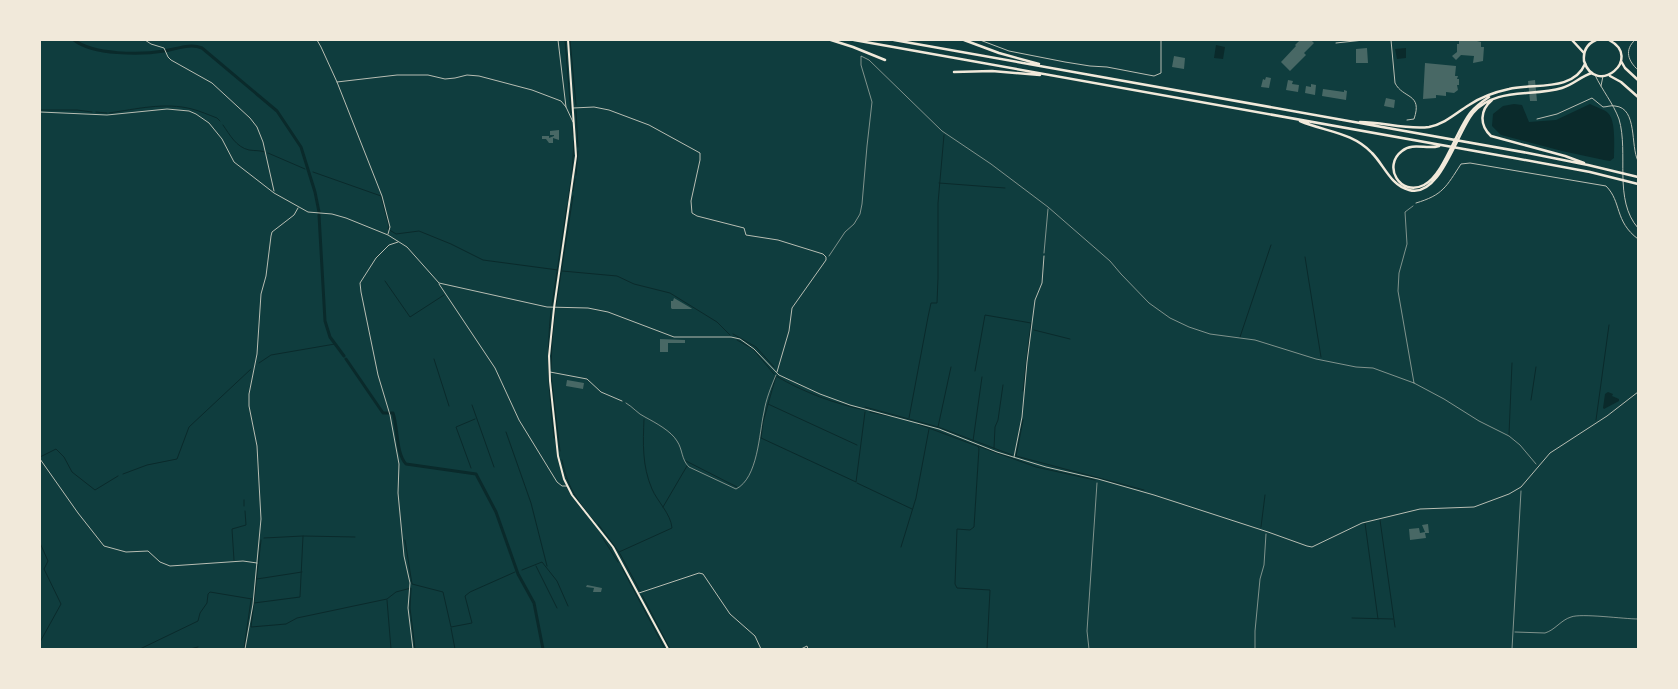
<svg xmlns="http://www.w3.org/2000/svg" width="1678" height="689" font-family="'Nunito Sans',sans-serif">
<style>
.water{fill:#0a2a2b}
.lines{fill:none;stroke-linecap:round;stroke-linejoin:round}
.stream{stroke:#0a2a2b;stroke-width:1}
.canal{stroke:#0a2a2b;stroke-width:3}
.building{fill:#486865}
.path{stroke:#f1e9da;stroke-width:0.5}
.minor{stroke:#b8beb3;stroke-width:1}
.secondary{stroke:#f1e9da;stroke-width:2}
.primary{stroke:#f1e9da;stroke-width:2.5}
.motorway{stroke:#f1e9da;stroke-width:2.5}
</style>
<rect width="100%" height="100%" fill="#0f3d3e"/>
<path class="water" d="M1216,45L1225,47L1223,59L1214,58Z
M1406,48V58L1397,59L1395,49Z
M1514,104L1522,105L1529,122L1556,120L1590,104C1595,107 1604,109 1608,113C1616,120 1614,147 1614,158L1610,161L1604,160L1562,151L1501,135L1492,126L1493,114L1503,106Z
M1608,392L1613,394L1612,396L1619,399V401L1604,409L1603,408L1605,394Z"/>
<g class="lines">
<path class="stream" d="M565,40L571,113
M570,40L576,105
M40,110H77L92,112
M576,110L578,147
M96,112L107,113
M109,113C136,109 165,102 192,109C200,111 209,115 217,118L220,121
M223,125C230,135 236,147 249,150C255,151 259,150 265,152
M573,127V135
M268,153L305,169
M313,172L381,196L389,226L388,229L396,234L419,231L451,244L483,260L558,270
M572,174L574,141
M576,175L578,151
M939,183L1005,188
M573,191L575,179
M568,201L571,181
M1305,257L1321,357
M562,271L617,276L634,284L670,293L717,322L730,335
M385,281L410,317L444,295
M552,305L567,206
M556,305L573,196
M551,310C546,356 549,393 554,438
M1034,330L1070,339
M733,334L756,347L774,367
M1240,337L1271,245
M737,340L753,349L774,374
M434,359L449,406
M259,363L271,355L335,344
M551,369L552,340L555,310
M975,371L985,315L1031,323L1023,391
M551,375L560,451
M1531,400L1536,367
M768,404L857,445
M472,405L494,467
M865,407L938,427L1012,455
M865,412L856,482L761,438L763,422L776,376C803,392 835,404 865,410
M870,412L889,416
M909,418L928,317L931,303H937L938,278V203L944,135
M1596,420L1609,325
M918,424L977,446L979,448L974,527L970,530L957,529L955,584L957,588L990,590L987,649
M938,427L951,367
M506,432L531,503L547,566
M1509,435L1512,363
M973,441L982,377
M978,446L1036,467L1095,480
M994,448L995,427L998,420L1003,385
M1016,456L1144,490
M1016,456L1023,420
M40,457L56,449L64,457L72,472L95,490L118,476
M562,460C566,480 573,496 587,512
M686,461L737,487
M471,468L456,427L475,419
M123,474L147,465L177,459L189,427L251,369
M857,483L912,509
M244,500V506
M663,507L687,466
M589,515L595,522
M1380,520L1395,627
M1365,523L1378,619
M598,524L619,552L640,591
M1261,527L1265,495
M602,537L618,562
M264,538L303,536L355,537
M261,540L251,627L286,624L297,618L387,599L396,592L411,588L410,608L415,649
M405,540L412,584L443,592L451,627L472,623L465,596L470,592L515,572
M40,543L48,561L44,569L61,604L40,642
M901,547L916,498L929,429
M619,552L672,528C671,514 657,501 652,489C642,466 643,443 644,419
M234,560L232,529L246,525L245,511
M536,566L557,608
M622,568L665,649
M522,570L542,562L557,581L568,606
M257,579L302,572
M642,595L670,649
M387,600L391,649
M254,603L300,597L303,536
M1352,618L1393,619
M451,628L455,649
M140,649L198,621L200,613L207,603L208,594L210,592L252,599
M190,649L198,647
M244,649L251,600"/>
<path class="canal" d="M74,40C93,55 141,55 164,51C177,49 190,43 202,48L277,111L301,147L315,192L319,212
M319,215L325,321L330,337L344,356
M346,359L383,413H393C398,427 396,454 406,464L476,474L496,512L518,574L534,603L543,649"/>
</g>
<path class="building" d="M1300,40H1311L1314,43L1304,53L1306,55L1290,71L1281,62L1296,46L1295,45Z
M1459,40H1477V41L1481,42V47H1484L1483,61L1473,63L1474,56L1461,55L1456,60L1452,56L1457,52V44H1459Z
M1367,48L1368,63H1356V49Z
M1174,56L1185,58L1184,69L1172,67Z
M1425,63L1456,66L1455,76H1458L1457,79H1459V85H1457L1458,90L1454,93L1446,92V96L1436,95V98L1423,99Z
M1266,77L1271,78L1269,88L1261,87L1263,79L1265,80Z
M1288,80L1293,81L1292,84L1299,85L1298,92L1286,90Z
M1535,80L1537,101H1530L1528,81Z
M1311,84L1316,85L1315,95L1305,93L1306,86L1311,87Z
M1323,89L1344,92V90L1347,91L1346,100L1322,96Z
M1386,98L1395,100L1394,108L1384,106Z
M559,130V140L553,138V143H549L546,139H542V136H549V138L554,136V135H550V131Z
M674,298L691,308L692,309H672L671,308V301H673Z
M660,339L685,340V343H668V352H660Z
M567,380L584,383L583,389L566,386Z
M1428,524L1429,533H1425L1426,538L1410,540L1409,529L1419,528L1420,533L1425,532L1422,525Z
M587,585L602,588L601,592H593L594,588L586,587Z"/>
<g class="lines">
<path class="path" d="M1413,206L1405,212L1407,244L1399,273L1398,291L1414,383
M1044,253L1048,209
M829,256L845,232L854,224L860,214L862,204L867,146L872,102L861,65V56L869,60L942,131L991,164L1048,207L1110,261L1121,274L1149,303L1170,318L1189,327L1210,334L1255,340L1316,359L1356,367L1373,368L1414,383L1444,399L1479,421L1509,436L1520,445L1536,464
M626,403C633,407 638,414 645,417C656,423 671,431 677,441C683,450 681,459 689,467L736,489C758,478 759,434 764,412C766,399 771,387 776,375
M1515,632L1545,633C1555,630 1561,620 1571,617C1581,613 1624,619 1638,619
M1089,649L1087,631L1097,483
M1255,649V631L1260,579L1264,565L1266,534
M1512,649L1521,491"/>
<path class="minor" d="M145,40L151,44L164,48L168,57L171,60L212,83L250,118L257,127L263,142L274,191
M317,40L321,47L337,82L382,196L390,227L388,234
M558,40L566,107
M980,40L1009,51L1065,62L1090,66L1107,67L1154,76L1161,73V40
M1391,40L1395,83C1403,99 1423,93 1414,119L1407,120
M1635,40C1624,50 1628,61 1638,70
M1336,43L1364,40
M1595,75C1602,90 1613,103 1619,119C1629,153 1613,200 1638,228
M337,82L397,75H428L445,79L455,78L467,75L479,76L532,90L561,101L566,107L573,122
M1601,86L1603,76
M573,108L594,107L609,110L649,125L700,153V160L691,201L692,213L697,216L744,228L746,235L778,240L823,254L826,257V260L792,308L789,331L777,372
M40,112L107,115L167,109L189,111L196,114L209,123L222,139L234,162L274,193L308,212L332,214L346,218L388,235L407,247L439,283L547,307L588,308L608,312L674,337H731L740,339L754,349L779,375L820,394L850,405L939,429L997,452L1046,467L1098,479L1154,495L1268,532L1307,546L1312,547L1362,523L1420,509L1474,507L1509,494L1521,487L1550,453L1607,416L1638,392
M1537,119L1557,114L1592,98L1603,107C1607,107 1611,105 1615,106C1638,108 1630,146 1638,161
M1416,203C1443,195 1446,187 1461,164L1470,163L1606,186C1622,202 1614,221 1638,239
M398,242L389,245L376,258L360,283L361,292L378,375L390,415L399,464L398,493L404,556L410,583L408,608L413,649
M439,284L495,368L519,420L557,482L562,486H567
M550,372L587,379L601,392L622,401
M1014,457L1022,417L1027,362L1035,300L1042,283L1044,256
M40,459L78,513L104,546L126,552L148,551L160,562L170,566L243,561L257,563
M639,593L699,573L703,574L730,614L755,636L761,649
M245,649L253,604L261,519L257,446L249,406V394L257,354L261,294L266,276L271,236L272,232L294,215L298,208
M801,649L807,646L808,649"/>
<path class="secondary" d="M568,40L576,156L554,308L549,356L550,381L558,456L564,479L572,495L613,547L668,649"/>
<path class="primary" d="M1572,40L1584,53
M1596,40C1587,44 1583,51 1584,61C1596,98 1644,58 1609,40
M1621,61L1625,68L1638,80
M1610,76L1621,82L1638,97"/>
<path class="motorway" d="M831,40L853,47L885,60
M854,40L1514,158L1590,172L1638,184
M894,40L1528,153L1588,165L1638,177
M964,40L999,53L1039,64
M954,72L992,71L1040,75
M1492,100C1480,110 1479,125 1491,136L1565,156L1584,163
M1300,121C1326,132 1352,132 1372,153C1384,165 1391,186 1409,190C1440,199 1457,132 1473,113C1495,87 1532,97 1562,88C1573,85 1581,76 1592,73
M1360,122C1383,122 1406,130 1429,127C1445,124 1456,113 1469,105C1481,97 1495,92 1509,89C1534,83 1573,92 1585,64
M1439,146C1427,150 1413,142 1402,151C1382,166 1400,197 1424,185C1444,175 1456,130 1471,112C1476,106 1483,101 1489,97"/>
</g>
<rect width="1678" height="689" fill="none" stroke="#f1e9da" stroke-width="82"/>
</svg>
